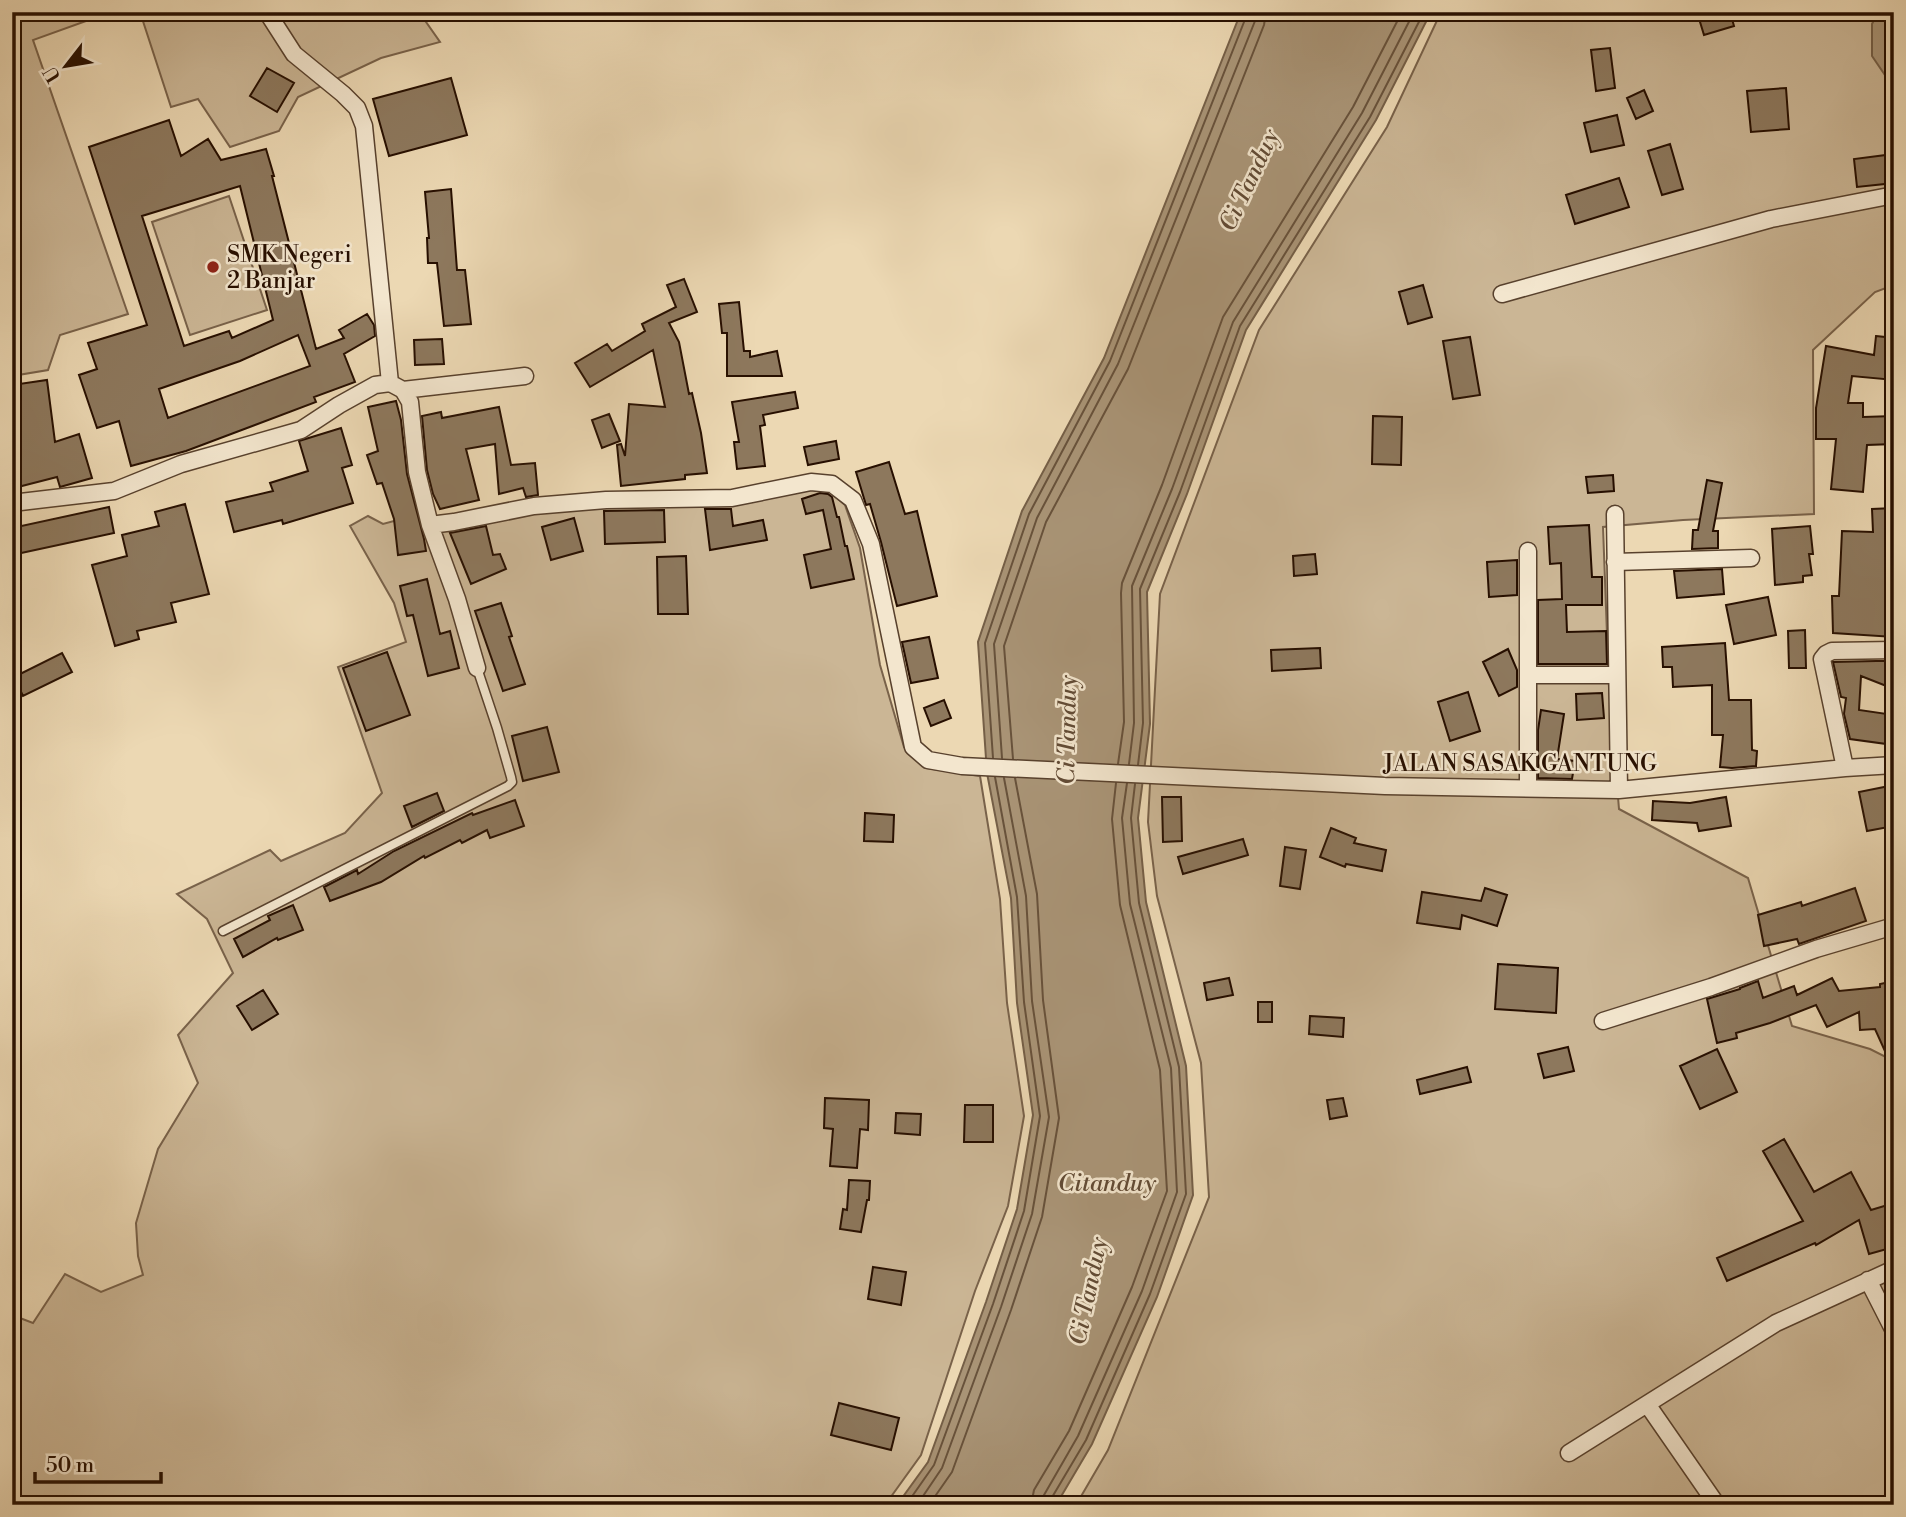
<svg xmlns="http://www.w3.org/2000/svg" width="1906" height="1517" font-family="'Libre Bodoni',serif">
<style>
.green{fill:#cbb695;stroke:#79624a;stroke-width:2}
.water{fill:#a99476;stroke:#755f47;stroke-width:2}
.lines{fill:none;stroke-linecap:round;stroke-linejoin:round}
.shore{stroke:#68523b;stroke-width:2}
.building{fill:#8d785d;stroke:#270f00;stroke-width:2;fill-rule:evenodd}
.lane-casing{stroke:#58412d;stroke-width:11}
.street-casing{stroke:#58412d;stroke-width:19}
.lane{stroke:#f3e6ce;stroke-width:8}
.street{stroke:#f3e6ce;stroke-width:16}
.poi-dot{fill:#8f2418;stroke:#f3e6ce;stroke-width:2.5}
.labels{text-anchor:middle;stroke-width:5;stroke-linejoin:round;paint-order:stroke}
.poi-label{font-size:23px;fill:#270f00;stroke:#f3e6ce;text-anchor:start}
.street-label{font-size:23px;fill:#270f00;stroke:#f3e6ce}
.water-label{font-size:24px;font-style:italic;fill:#624b35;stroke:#f3e6ce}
</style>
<rect width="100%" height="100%" fill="#ecd8b3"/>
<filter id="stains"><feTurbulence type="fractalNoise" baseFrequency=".00286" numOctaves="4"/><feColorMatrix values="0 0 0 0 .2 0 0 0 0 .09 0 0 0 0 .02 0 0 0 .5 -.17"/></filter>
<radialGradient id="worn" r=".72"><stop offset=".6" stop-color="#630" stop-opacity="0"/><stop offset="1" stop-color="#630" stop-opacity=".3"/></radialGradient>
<path class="green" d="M12,12H111L33,40L128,314L60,335L48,370L12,376Z
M140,12H419L440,42L381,58L298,97L279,131L230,147L198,99L171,107Z
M1441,12H1894V285L1875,292L1813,350L1814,514L1683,520L1603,527L1609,688L1619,809L1748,878L1792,1026L1870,1049L1894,1061V1505H1076L1108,1450L1209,1197L1201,1063L1157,896L1148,822L1160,594L1259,330L1387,127Z
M229,196L267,310L190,335L152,222Z
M808,488L827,489L845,505L860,548L880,665L904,747L926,768L980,776L1000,899L1007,1003L1024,1116L1008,1206L975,1291L921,1455L885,1505H12V1315L33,1323L65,1274L101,1292L143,1275L138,1256L136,1223L158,1149L198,1083L178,1035L233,973L207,919L177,894L270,850L281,861L345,833L382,793L338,667L406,642L394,603L350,526L368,516L383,524L420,514L428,531L535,512L605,505H737Z"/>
<path class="water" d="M1241,12H1431L1376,120L1246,330L1187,494L1147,592L1150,724L1138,818L1146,902L1186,1066L1193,1195L1157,1297L1092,1444L1056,1505H897L928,1462L986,1302L1017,1209L1033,1115L1017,1003L1011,898L987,773L978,642L1022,511L1104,358Z
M1878,12H1894V84L1889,81L1872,56V24Z"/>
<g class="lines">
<path class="shore" d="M993,758L985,643L1029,514L1110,361L1246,17L1247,12
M1002,758L994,644L1037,518L1118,364L1255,21L1256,12
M1013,759L1004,646L1046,522L1128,369L1264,25L1266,12
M1118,764L1124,722L1121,593L1122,583L1162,485L1223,317L1353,107L1402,12
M1129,764L1134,723L1132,586L1172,489L1233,322L1362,113L1414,12
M1138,765L1143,723L1140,589L1180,492L1240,326L1370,117L1424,12
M906,1505L934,1465L993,1304L1024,1211L1040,1116L1024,1002L1017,897L995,777
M917,1505L942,1468L1001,1307L1032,1214L1049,1117L1032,1001L1026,896L1004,778
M929,1505L952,1472L1011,1310L1042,1217L1059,1118L1043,1000L1037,894L1015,778
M1031,1505L1034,1490L1069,1431L1132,1287L1167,1191L1160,1070L1120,905L1112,819L1116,783
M1042,1505L1044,1495L1078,1436L1142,1291L1177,1192L1171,1068L1130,904L1122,818L1127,783
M1050,1505L1051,1499L1086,1440L1150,1294L1186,1194L1179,1067L1139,903L1131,818L1135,784"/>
</g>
<path class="building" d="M1697,12H1730L1734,26L1704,35Z
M1610,48L1615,88L1596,91L1591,50Z
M267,68L294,83L277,112L250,96Z
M451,78L467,135L389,156L373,99Z
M1786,88L1789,129L1751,132L1747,91Z
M1644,90L1653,111L1636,119L1627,98Z
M1617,115L1624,145L1591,152L1584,123Z
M169,120L181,156L208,139L221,160L266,149L274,176H272L316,349L344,338L339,330L367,314L374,325L375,336L344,354L355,382L314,397L316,402L186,451L131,466L119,421L97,428L79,375L97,369L88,343L147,325L89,147ZM240,186L273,320L232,338L229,331L184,346L142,216ZM298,335L310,366L168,418L159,389L240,361Z
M1670,144L1683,189L1662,195L1648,151Z
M1894,154V183L1857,187L1854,159Z
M1619,178L1629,207L1575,224L1566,195Z
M451,189L457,270H465L471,324L444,326L437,263H428L427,238H429L425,192Z
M684,279L697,312L669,323L679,342L689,394L692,393L701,433L707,473L685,475V479L621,486L617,445L621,444L625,456L629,404L665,407L653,350L590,387L575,363L607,344L612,351L645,331L642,324L676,307L667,285Z
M1423,285L1432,317L1408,324L1399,292Z
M739,302L744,351H750V357L777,351L782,376H727V333H722L719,304Z
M1876,336L1894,338V380L1852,376L1848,403H1863V417L1894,416V444L1867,445L1863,492L1831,489L1836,439H1816V408L1826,346L1874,355Z
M1470,337L1480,395L1453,399L1443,341Z
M442,339L444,364L415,365L414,340Z
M47,380L55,442L79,434L92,478L60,487L57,477L18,487L12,463V385Z
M795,392L798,408L763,415L765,425L760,426L765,466L737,469L734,442H739L732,402Z
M396,401L401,420L407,474L424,539L426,551L398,555L394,519L382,483L377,484L367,455L378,451L368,407Z
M499,407L511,465L535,463L538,495L526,497L523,488L499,494L495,444L466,449L479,500L440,509L433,494L427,470L422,416L441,412L442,418Z
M609,414L620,441L602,448L592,420Z
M1373,416L1402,417L1401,465L1372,464Z
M341,428L352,465L342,468L353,503L283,524L282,520L234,532L226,502L273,491L270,483L308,471L299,441Z
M836,441L839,459L808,465L804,447Z
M889,462L905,514L917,511L937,596L897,606L881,542L870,504L866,505L856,472Z
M1613,475L1614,491L1588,493L1586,477Z
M1707,480L1722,483L1713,531H1718V548L1692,549L1693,530H1698Z
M820,493L828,494L832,497L837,517H839L845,546H847L854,579L811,588L804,555L831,549L823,510L806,514L802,499Z
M185,504L209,594L171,603L176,622L137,631L139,639L115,646L92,565L127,556L122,535L159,526L155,512Z
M109,507L114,533L12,555V528Z
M1894,508V637L1833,633L1832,596H1839L1842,531L1873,532L1872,509Z
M705,509H731L733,526L763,520L767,540L710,550Z
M664,510L665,542L605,544L604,511Z
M574,518L583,551L551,560L542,527Z
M1589,525L1592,577H1602V605H1566L1567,632L1606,631L1607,664H1538V600L1562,599L1561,563L1550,564L1548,527Z
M486,526L493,555L500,554L506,569L471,584L450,533Z
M1810,526L1813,554H1809L1812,575L1803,576V582L1775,585L1772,529Z
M1315,554L1317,574L1294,576L1293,556Z
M686,556L688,614H658L657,557Z
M1517,560V595L1489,597L1487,562Z
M1722,569L1724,594L1677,598L1674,571Z
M427,579L440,634L450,631L459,668L428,676L413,615L407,616L400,586Z
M1768,597L1776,635L1734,644L1726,605Z
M501,603L512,636L509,637L525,684L503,691L475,611Z
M1805,630L1806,668H1789L1788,631Z
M929,637L938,678L911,683L902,642Z
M1725,643L1729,700H1751L1752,750L1757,751L1756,766L1732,768L1720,767L1723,735H1712V685L1673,687L1672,667H1663L1662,647Z
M1320,648L1321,668L1272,671L1271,650Z
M1508,649L1517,670V687L1499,696L1483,662Z
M387,652L410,715L366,731L343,668Z
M62,653L72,672L23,696L14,677Z
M1876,661H1884L1894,665V689L1861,676L1859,710L1894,715V745L1850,739L1844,714L1846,698L1841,697L1833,662Z
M1468,692L1480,731L1450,741L1438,702Z
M1602,693L1604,718L1577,720L1576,694Z
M944,700L951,718L931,726L924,708Z
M1541,710L1564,714L1557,759L1575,761L1572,779L1538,778V730Z
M547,727L559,772L523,781L512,736Z
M1894,785V826L1867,831L1859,792Z
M437,793L444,811L412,827L404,806Z
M1162,797H1181L1182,841L1163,842Z
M1726,797L1731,826L1699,831L1697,823L1652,820L1653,801L1690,803Z
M515,800L524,826L490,838L487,830L462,843L460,840L425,858L424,856L381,882L330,901L324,887L357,870L358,874L394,851L472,813L473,815Z
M865,813L894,815L893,842L864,841Z
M1331,828L1356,838L1354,843L1386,850L1382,871L1346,864L1345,867L1320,857Z
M1243,839L1248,855L1183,874L1178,857Z
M1285,847L1306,850L1300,889L1280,886Z
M1485,888L1507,895L1497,926L1462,915L1460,929L1417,923L1422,892L1481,901Z
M1855,888L1866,921L1799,944L1797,939L1764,946L1758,915L1801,902L1802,906Z
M293,905L303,930L278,940L277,938L243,957L234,939L270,920L268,916Z
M1498,964L1558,968L1556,1013L1495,1009Z
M1229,978L1233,995L1207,1000L1204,983Z
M1832,978L1839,991L1880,987V984L1894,981V1071L1875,1029L1860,1030L1859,1012L1827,1027L1816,1005L1770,1023L1736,1033L1737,1038L1717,1043L1707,999L1740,989V988L1758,981L1763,998L1794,986L1797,995Z
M263,990L278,1014L252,1030L237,1006Z
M1258,1002H1272V1022H1258Z
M1310,1016L1344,1018L1343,1037L1309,1034Z
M1568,1047L1574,1071L1544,1078L1538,1054Z
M1717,1049L1737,1092L1700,1109L1680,1066Z
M1467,1067L1471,1082L1420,1094L1417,1080Z
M825,1098L869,1100L868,1130L860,1129L857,1168L830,1166L833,1129L824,1128Z
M1343,1098L1347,1116L1330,1119L1327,1100Z
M965,1105H993V1142H964Z
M896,1113L921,1114L920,1135L895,1133Z
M1784,1139L1814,1192L1851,1172L1871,1210L1894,1203V1247L1869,1254L1859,1220L1816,1245L1815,1243L1727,1281L1717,1258L1803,1221L1763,1151Z
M849,1180L870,1181L869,1200H867L861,1232L840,1229L843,1209L847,1210Z
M873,1267L906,1272L901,1305L868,1299Z
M839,1403L899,1418L891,1450L831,1435Z"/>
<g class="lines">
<defs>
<path id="lane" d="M223,931L508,786L512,782L511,777L497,728L477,668"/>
<path id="street" d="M267,12L294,54L343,94L357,108L364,126L390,383
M1502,294L1771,219L1894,195
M403,390L525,376
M12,503L114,491L181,464L301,430L339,405L375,385L390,383L403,390L410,402L417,472L430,525L457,599L477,668
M1615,514L1619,790
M430,525L454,522L534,506L606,500L732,498L811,482L832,484L853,500L871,544L913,747L928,760L962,766L1385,786L1619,790L1845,768L1894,765
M1615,562L1751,558
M1529,675H1617
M1845,768L1822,659L1826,654L1832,651L1894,650
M1528,788V551
M1603,1021L1711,987L1816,949L1894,926
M1868,1280L1894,1331
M1647,1404L1717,1505
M1569,1453L1776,1323L1894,1269"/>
</defs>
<use href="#lane" class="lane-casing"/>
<use href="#street" class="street-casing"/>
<use href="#lane" class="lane"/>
<use href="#street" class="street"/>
</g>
<circle class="poi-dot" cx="213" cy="267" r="7"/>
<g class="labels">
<g class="poi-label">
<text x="227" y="262">SMK Negeri<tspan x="227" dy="26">2 Banjar</tspan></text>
</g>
<g class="street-label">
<text x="1520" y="771">JALAN SASAK GANTUNG</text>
</g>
<g class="water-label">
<text transform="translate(1249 180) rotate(-65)" y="8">Ci Tanduy</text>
<text transform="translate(1067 730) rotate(-89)" y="8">Ci Tanduy</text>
<text x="1107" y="1191">Citanduy</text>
<text transform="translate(1088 1291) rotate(-78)" y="8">Ci Tanduy</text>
</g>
</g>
<rect width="1906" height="1517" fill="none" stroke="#ecd8b3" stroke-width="42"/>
<rect x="14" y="14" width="1878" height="1489" fill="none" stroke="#270f00" stroke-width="3.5"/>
<rect x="21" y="21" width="1864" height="1475" fill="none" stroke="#270f00" stroke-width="2"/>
<g transform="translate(66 66) rotate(239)" stroke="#f3e6ce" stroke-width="5" paint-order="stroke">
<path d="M0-5L12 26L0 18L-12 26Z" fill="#270f00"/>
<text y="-10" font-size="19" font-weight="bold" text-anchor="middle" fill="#270f00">U</text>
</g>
<path d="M35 1472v10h126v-10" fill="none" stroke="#270f00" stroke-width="3.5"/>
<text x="46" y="1472" font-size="21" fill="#270f00" stroke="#f3e6ce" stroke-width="5" paint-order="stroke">50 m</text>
<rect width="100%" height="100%" filter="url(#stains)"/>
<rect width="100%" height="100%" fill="url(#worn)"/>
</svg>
